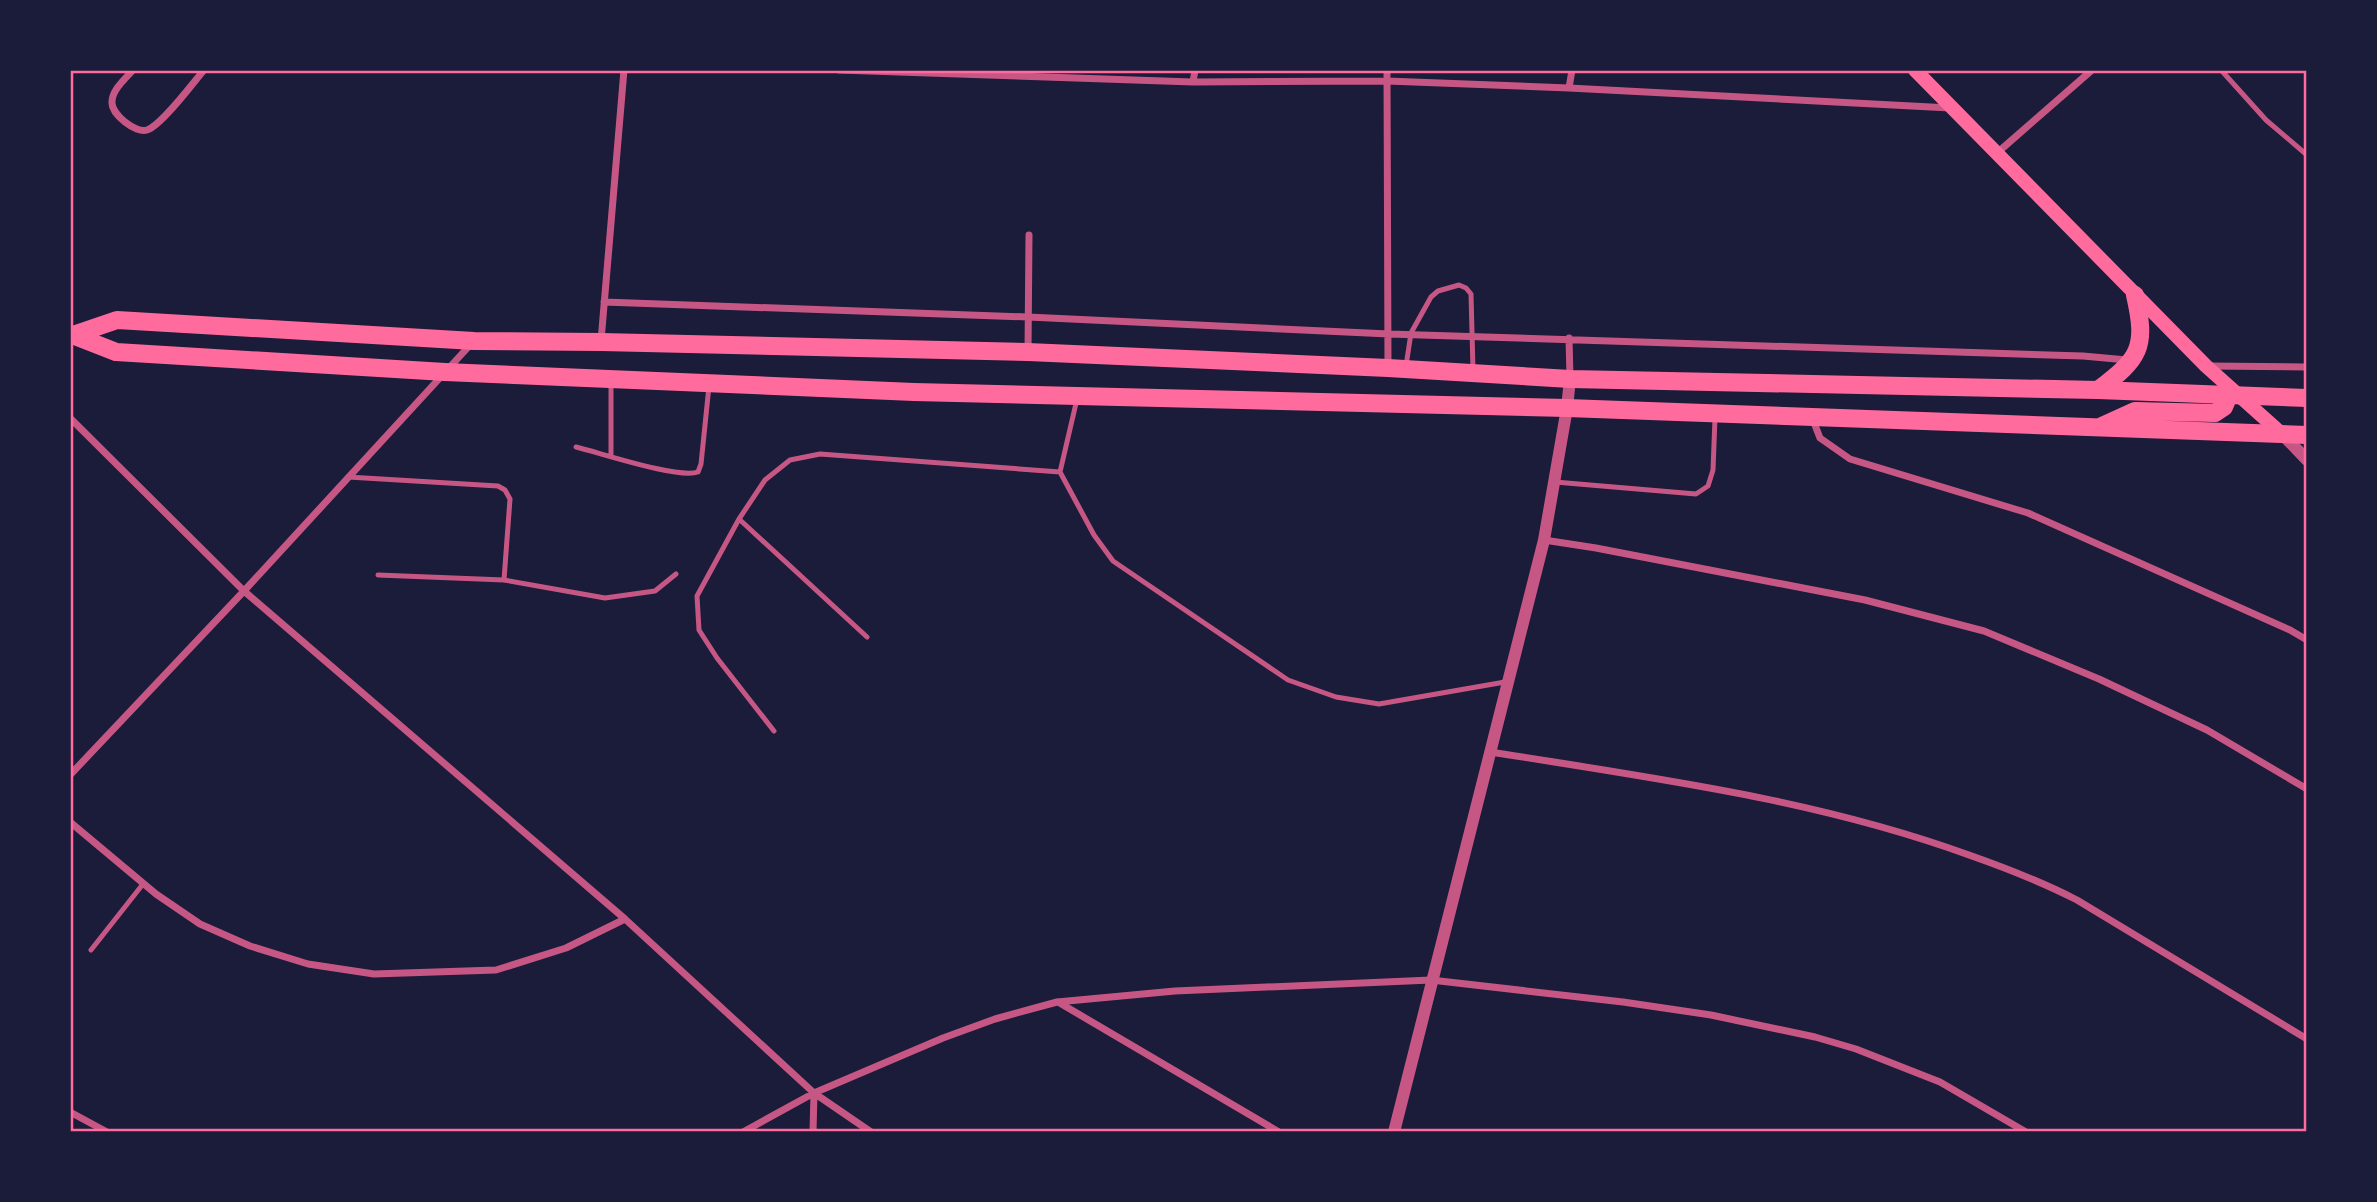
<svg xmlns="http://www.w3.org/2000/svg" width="2377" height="1202" font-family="Inter,sans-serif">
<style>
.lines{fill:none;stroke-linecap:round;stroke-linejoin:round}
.service{stroke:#c65784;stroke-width:5}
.minor{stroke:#c65784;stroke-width:7}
.tertiary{stroke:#c65784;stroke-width:12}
.secondary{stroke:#ff6b9d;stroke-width:14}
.primary{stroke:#ff6b9d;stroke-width:18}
.neatline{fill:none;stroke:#ff6b9d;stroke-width:2.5}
</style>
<rect width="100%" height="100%" fill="#1b1b3a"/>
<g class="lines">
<path class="service" d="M2221,70L2266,120L2307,155
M1406,366L1411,333L1431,297L1438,291L1459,285L1466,288L1471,294L1473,370
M611,382V455
M1077,399L1060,472L1094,535L1113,561L1288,680L1336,697L1379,704L1505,682
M576,447C601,453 678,479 698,472L701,464L709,386
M348,477L498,486L505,490L510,499L504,580
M1555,482L1696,494L1708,486L1713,470L1715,418
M739,519L867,637
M378,575L504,580L605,598L655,591L676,574
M774,731L717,658L699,630L697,596L739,519L765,480L790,460L820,454L1060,472
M91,950L143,884"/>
<path class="minor" d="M133,70C125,79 112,90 112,102C111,114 136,134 147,130C161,126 193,83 204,70
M839,70L1193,82L1387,81L1569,88L1950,108
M1387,70L1388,367
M1193,82L1195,70
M1569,88L1572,70
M1997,153L2092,70
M604,302L1028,317L1389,334L2083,356L2127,360
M1569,338L1570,378
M601,341L624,70
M1028,352L1029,235
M2210,366L2307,367
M70,418L244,591L625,919L814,1093L871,1132
M1813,420L1820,438L1850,459L2028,513L2290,630L2307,640
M1544,540L1596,548L1865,600L1984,631L2099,679L2207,730L2307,789
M1491,752C1652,778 1815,799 1969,855C2006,868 2042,882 2077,900L2307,1039
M70,775L244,591L471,344
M70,822L156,894L200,924L250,946L308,964L374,974L496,970L566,948L625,919
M1058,1002L1279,1132
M70,1112L107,1132
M743,1132L814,1093L943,1038L995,1019L1057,1002L1175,991L1431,980L1623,1002L1711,1015L1815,1037L1856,1049L1940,1082L2026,1132
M813,1132L814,1093"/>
<path class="tertiary" d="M2282,434L2307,460
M1394,1132L1544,540L1567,408L1570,379"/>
<path class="secondary" d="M1915,70L2206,366L2282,434"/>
<path class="primary" d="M70,334L116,352L445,372L914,392L1567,408L2307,435
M73,335L117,320L474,341L601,342L1028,352L1388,368L1570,379L2098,390L2307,398
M2098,390C2140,358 2147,348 2135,295
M2102,426L2135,411L2215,413L2224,407L2229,395"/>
</g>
<rect width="2377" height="1202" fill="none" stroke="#1b1b3a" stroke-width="144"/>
<rect x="72" y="72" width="2233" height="1058" class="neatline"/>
</svg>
